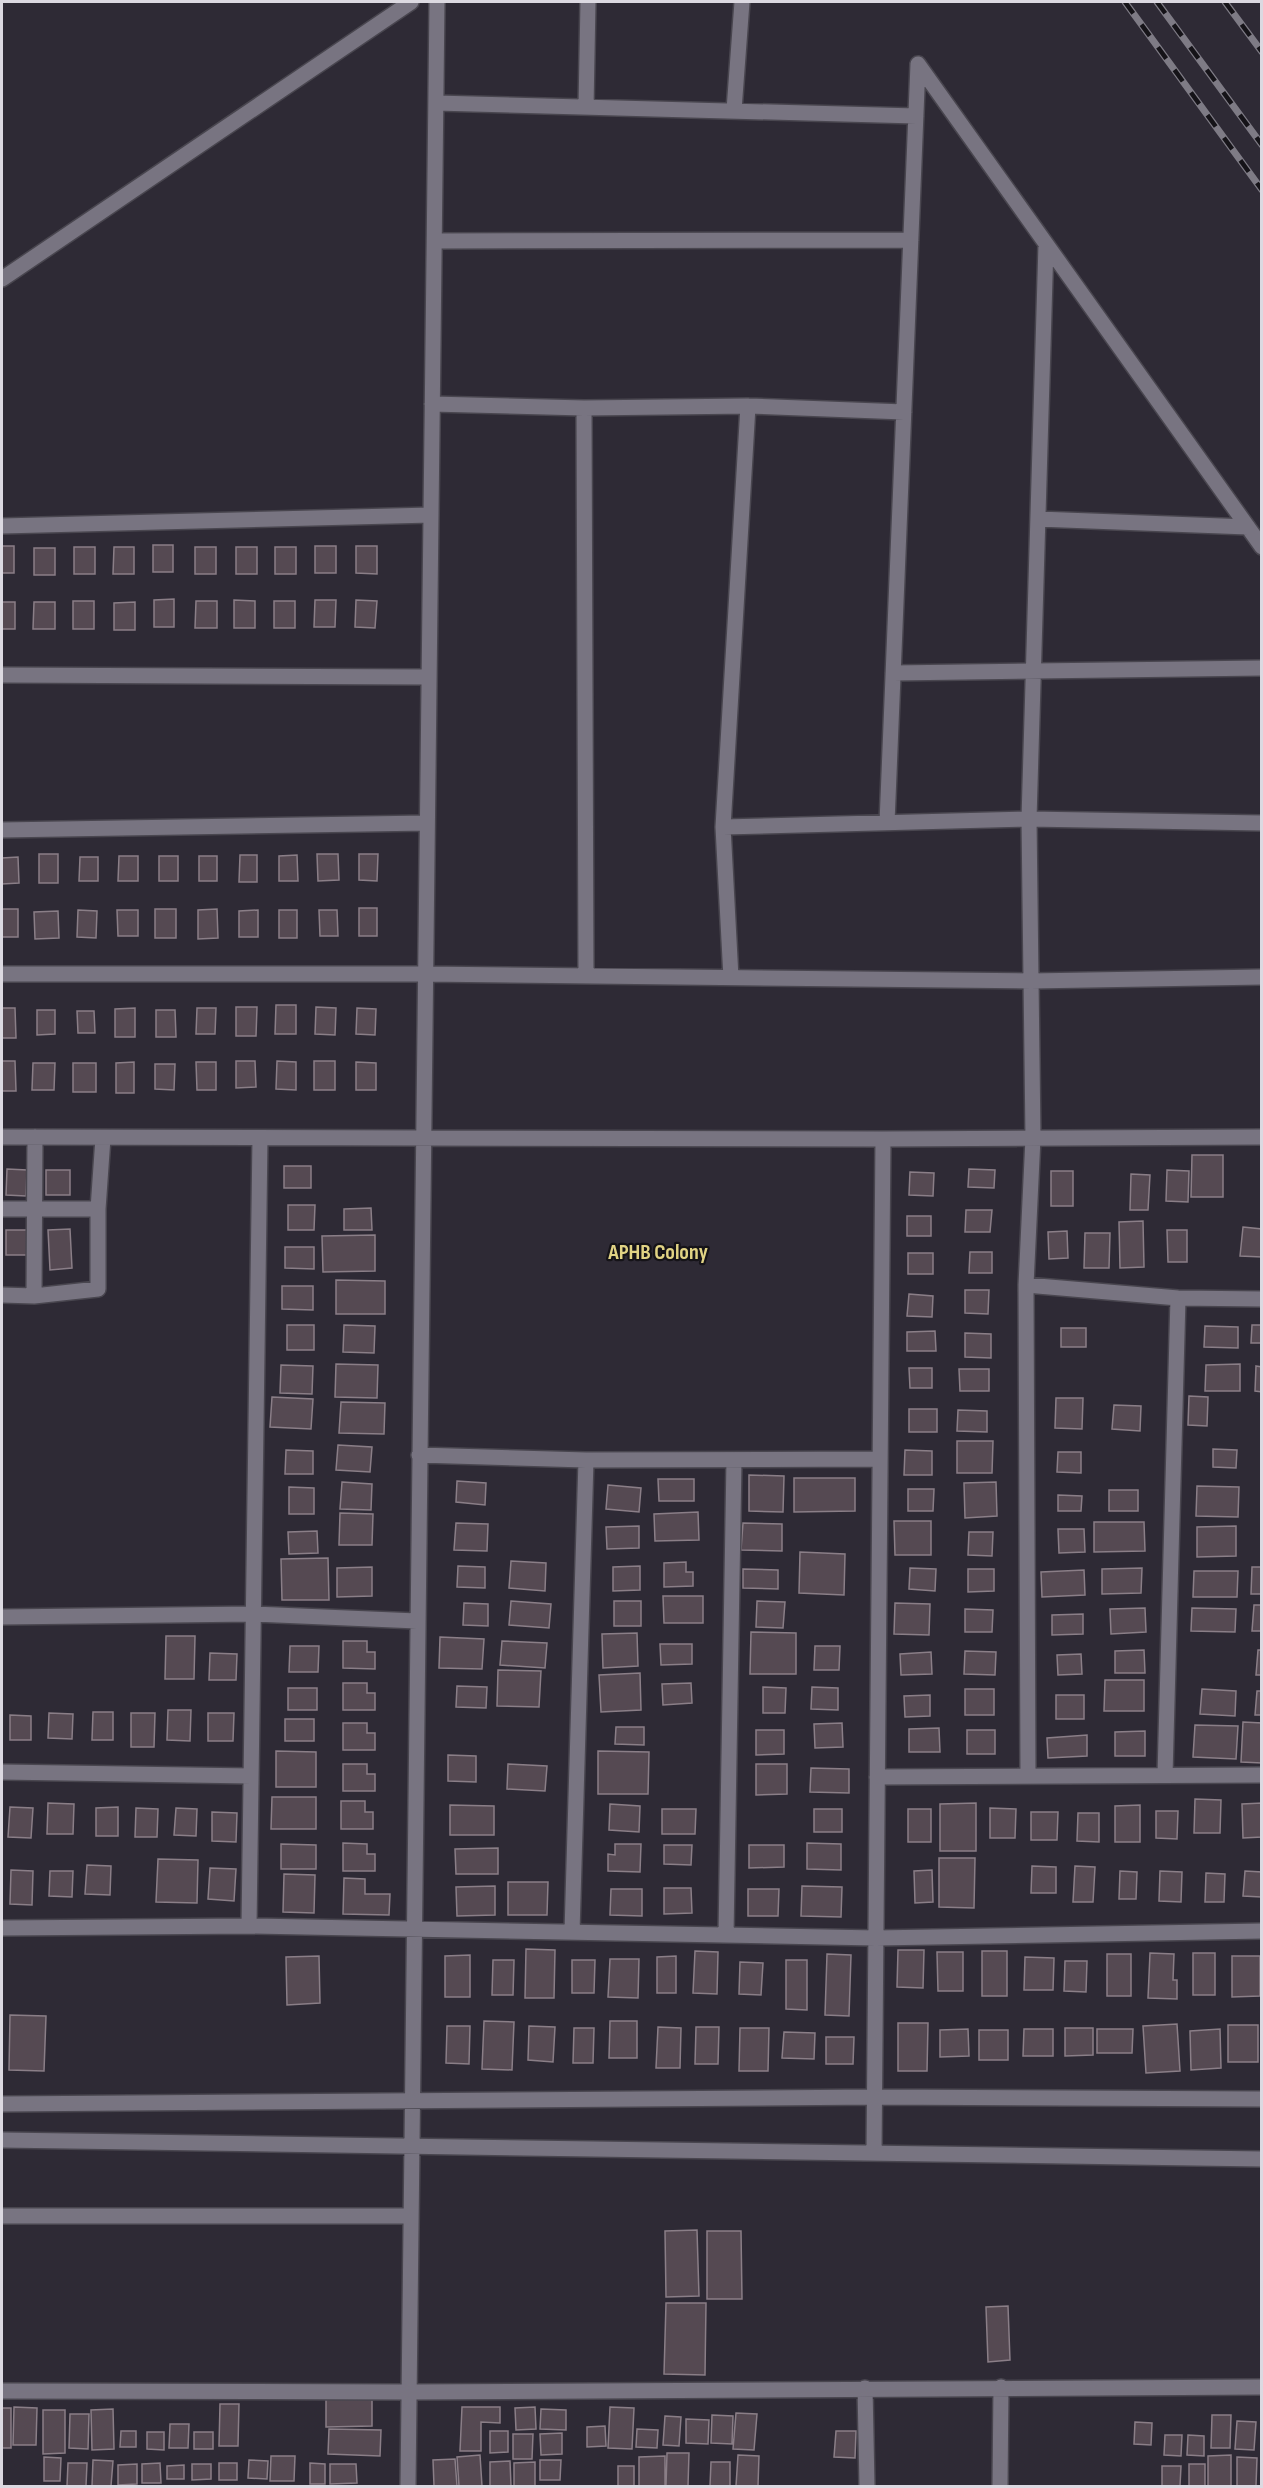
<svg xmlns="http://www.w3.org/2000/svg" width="1263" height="2488" font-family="'Sofia Sans Condensed',sans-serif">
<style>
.building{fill:#554952;stroke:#8a7e87;stroke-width:1.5}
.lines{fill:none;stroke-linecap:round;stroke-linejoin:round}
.minor-casing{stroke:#49464f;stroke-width:18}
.minor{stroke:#787481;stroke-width:15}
.rail-casing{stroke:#7e7b85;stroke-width:7}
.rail{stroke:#151318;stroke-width:4.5;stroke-dasharray:14;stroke-linecap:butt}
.labels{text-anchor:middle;stroke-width:4.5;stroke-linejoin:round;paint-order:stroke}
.quarter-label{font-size:22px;font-weight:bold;fill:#e1d384;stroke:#151318}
</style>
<rect width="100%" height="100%" fill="#2e2a35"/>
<path class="building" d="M153,545H173V572H153Z
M2,546H14V573H2Z
M315,546H336V573H315Z
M356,546H377V574L356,573Z
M74,547H95V574H74Z
M114,547H134V574H113Z
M195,547H216V574H195Z
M236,547H257V574H236Z
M275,547H296V574H275Z
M34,548H55V575H34Z
M174,599V627H154V600Z
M234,600L255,601V628H234Z
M315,600H336L335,627H314Z
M356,600L377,601L375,628L355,627Z
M73,601H94V629H73Z
M196,601H217V628H195Z
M274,601H295V628H274Z
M2,602H15V629H2Z
M34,602H55V629H33Z
M135,602V630H114V603Z
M39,854H58V883H39Z
M317,854H338L339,880L318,881Z
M359,854H378L377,881L359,880Z
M240,855H257V882H239Z
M297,855L298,881H279V856Z
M119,856H138V881H118Z
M159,856H178V881H159Z
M199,856H217V881H199Z
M18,857L19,883L2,884V858Z
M80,857H98V881H79Z
M359,908H377V936H359Z
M2,909H18V937H2Z
M155,909H176V938H155Z
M217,909L218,938L198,939V910Z
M78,910L97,911L96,938L77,937Z
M117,910H138V936H118Z
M258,910V937H239V911Z
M279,910H297V938H279Z
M319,910H337L338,936H320Z
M58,911L59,938L35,939L34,912Z
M276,1005H296V1034H275Z
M236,1007H257L256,1036H236Z
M316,1007L336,1008L335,1035L315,1034Z
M2,1008H15L16,1038H2Z
M135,1008V1037H115V1009Z
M197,1008H216L215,1034H196Z
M357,1008L376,1009L375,1035L356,1034Z
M37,1010H55V1034L37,1035Z
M156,1010H175L176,1037H156Z
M77,1011H94L95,1033H78Z
M2,1061H15L16,1091H2Z
M236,1061H255L256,1087L236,1088Z
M277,1061L296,1062V1090L276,1089Z
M314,1061H335V1090H314Z
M134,1062V1093H116V1063Z
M196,1062H216V1090H197Z
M356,1062L376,1063V1090H356Z
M33,1063H55L54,1090H32Z
M73,1063H96V1092H73Z
M155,1064H175L174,1090L155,1089Z
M1192,1155H1223V1197H1191Z
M284,1166H311V1188H284Z
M7,1169L27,1170L26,1196L6,1195Z
M969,1169L995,1170L994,1188L968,1187Z
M46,1170H70V1195H46Z
M1167,1170L1189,1171L1188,1202L1166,1201Z
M1051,1171H1073V1206H1051Z
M910,1172L934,1173L933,1196L909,1195Z
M1131,1174L1150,1175L1148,1210H1130Z
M288,1205H315L314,1230H288Z
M371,1208L372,1230H344V1209Z
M966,1210H992L990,1232H965Z
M907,1216H931V1236H907Z
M1143,1221L1144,1267L1120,1268L1119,1222Z
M1243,1227L1262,1229V1257L1240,1256Z
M70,1229L72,1268L50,1270L48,1230Z
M6,1230H27L28,1255H6Z
M1167,1230H1187V1262H1168Z
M1067,1231L1068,1258L1049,1259L1048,1232Z
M1085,1233H1110L1109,1268H1084Z
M375,1235V1271L323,1272L322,1236Z
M285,1247H314V1269L285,1268Z
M970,1252H992V1273H969Z
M908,1253H933V1274H908Z
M336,1280L385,1281V1314H336Z
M282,1286H313V1310L282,1309Z
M965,1290H989L988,1314L965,1313Z
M909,1294L933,1296L932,1317L907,1316Z
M287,1325H314V1350H287Z
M344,1325L375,1326L374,1353L343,1352Z
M1252,1325H1262V1343H1251Z
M1205,1326L1238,1327V1348L1204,1347Z
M1061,1328H1086V1347H1061Z
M935,1331L936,1351H907V1332Z
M965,1333L991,1334V1358L965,1357Z
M336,1364L378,1365L377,1398L335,1397Z
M1240,1364V1391H1205L1206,1365Z
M281,1365L313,1366L312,1394L280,1393Z
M1256,1366L1262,1367V1392L1255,1391Z
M909,1368H932V1388H910Z
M959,1369H989V1391H960Z
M1189,1396L1208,1397L1207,1426L1188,1425Z
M272,1397L313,1399L311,1429L270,1427Z
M1056,1398H1083L1082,1429L1055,1428Z
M341,1402L385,1403L384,1434L339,1433Z
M1114,1405L1141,1406L1140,1431L1112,1429Z
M909,1409H937V1432H909Z
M958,1410L987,1411V1432L957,1431Z
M957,1441H993L992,1473H957Z
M338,1445L372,1447L370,1472L336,1470Z
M1213,1449L1237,1450L1236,1468L1213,1467Z
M286,1450L313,1451V1474H285Z
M905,1450L932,1451V1475H904Z
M1058,1452H1081V1473L1057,1472Z
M749,1475L784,1476L783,1512L749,1511Z
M794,1478H855V1511L794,1512Z
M658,1479H694V1501H659Z
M457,1481L486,1483L485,1505L456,1502Z
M342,1482L372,1484L371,1510L340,1509Z
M996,1482L997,1516L965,1518L964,1483Z
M608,1485L641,1488L639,1512L606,1509Z
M1197,1486L1239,1487L1238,1517L1196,1516Z
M289,1487L314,1488V1514H289Z
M908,1489H934L933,1511H908Z
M1109,1490H1138V1511H1109Z
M1058,1495L1082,1496L1081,1511H1058Z
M698,1512L699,1540L655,1541L654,1514Z
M340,1513L373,1514L372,1545H339Z
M894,1521H931V1555H895Z
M1094,1522H1144L1145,1551L1094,1552Z
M456,1523L488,1524L487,1551L454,1550Z
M743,1523L782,1524V1551L741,1550Z
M639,1526V1548L607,1549L606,1527Z
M1236,1526V1556L1197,1557V1527Z
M1058,1529H1084L1085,1552L1059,1553Z
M317,1531L318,1553L289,1554L288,1532Z
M969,1532H993L992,1556L968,1555Z
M800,1552L845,1554L844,1595L799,1593Z
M328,1558L329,1600H282L281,1559Z
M511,1561L546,1563L545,1591L509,1588Z
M686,1562V1572H693V1586L664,1587V1563Z
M458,1566L485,1567V1588L457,1587Z
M640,1566V1590L613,1591V1567Z
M372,1567V1596L337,1597V1568Z
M1252,1567H1262V1594H1251Z
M910,1568L936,1569L935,1591L909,1589Z
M1142,1568L1141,1593L1102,1594V1569Z
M743,1569L778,1570V1589L743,1588Z
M968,1569H994V1591L968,1592Z
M1084,1570L1085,1595L1042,1597L1041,1572Z
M1194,1571H1238L1237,1597H1193Z
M663,1596H703V1623H664Z
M511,1601L551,1604L549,1628L509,1625Z
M614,1601H641V1626H614Z
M757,1601L785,1602L783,1628L756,1627Z
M464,1603L488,1604V1626L463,1625Z
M895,1603L930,1604L929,1635L894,1634Z
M1254,1605H1262V1631H1252Z
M1145,1608L1146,1632L1111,1634L1110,1609Z
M1192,1608L1236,1609L1235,1632L1191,1631Z
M965,1609L993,1610L992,1632H965Z
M1083,1614V1634L1052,1635V1615Z
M751,1632L796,1633V1674H750Z
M637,1633L638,1666L603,1668L602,1634Z
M166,1636H195L194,1679H165Z
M440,1637L484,1639L482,1669L439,1668Z
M343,1641H367V1652H375V1669L343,1668Z
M502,1641L547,1643L545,1668L500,1665Z
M660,1644H692V1664L661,1665Z
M290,1646H319L318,1672H289Z
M815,1646H840L839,1670H814Z
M1144,1650L1145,1673H1115V1651Z
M1258,1650H1262V1675H1256Z
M965,1651L996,1652L995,1675L964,1674Z
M931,1652L932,1674L901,1675L900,1654Z
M210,1653L237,1654L236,1680H209Z
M1081,1654L1082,1674L1058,1675L1057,1655Z
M498,1670L541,1671L539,1707L497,1706Z
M640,1673L641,1710L601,1712L599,1675Z
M1105,1680H1144V1711H1104Z
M343,1683H367V1693H375V1710H343Z
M691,1683L692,1703L663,1705L662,1684Z
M457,1686L487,1687L486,1708L456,1707Z
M763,1687L786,1688L785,1713H763Z
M812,1687L838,1688V1710L811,1709Z
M288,1688H317V1710H288Z
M965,1689H994V1715H965Z
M1202,1689L1236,1691L1235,1716L1200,1714Z
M1257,1691H1262V1715H1255Z
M930,1695V1716L905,1717L904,1696Z
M1056,1695H1084V1719H1056Z
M168,1710H191L190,1741L167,1740Z
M93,1712H113V1740H92Z
M49,1713L73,1714L72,1739L48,1738Z
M131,1713H155L154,1747H131Z
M208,1713H234L233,1741H208Z
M10,1715L31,1716V1740H10Z
M285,1719H314V1741H285Z
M1243,1722L1262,1723V1763L1241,1762Z
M343,1723H367V1733H375V1750H343Z
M842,1723L843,1747L815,1748L814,1724Z
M1195,1725L1238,1726L1236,1759L1193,1757Z
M616,1727H644V1745L615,1744Z
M939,1728L940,1752H909V1729Z
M756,1730H784V1754L756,1755Z
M967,1730H995V1754H967Z
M1145,1731V1756H1115V1732Z
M1087,1735V1756L1048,1758L1047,1738Z
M276,1751L316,1752V1787H276Z
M598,1751L649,1752L648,1794H598Z
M448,1755L476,1756V1782L448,1781Z
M343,1764H367V1774H375V1791H343Z
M508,1764L547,1766L545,1791L507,1789Z
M756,1764H787V1794L756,1795Z
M811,1768L849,1769V1793L810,1792Z
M272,1797H316V1829H271Z
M1195,1799L1221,1800L1220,1833H1194Z
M341,1801H365V1812H373V1829H341Z
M48,1803L74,1804L73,1834H47Z
M976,1803V1851H940V1804Z
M1262,1803V1837L1243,1838L1242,1804Z
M610,1804L640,1806L639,1832L609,1830Z
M450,1805L494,1806V1835H450Z
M1140,1805V1842H1115V1806Z
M10,1807L33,1808L31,1838L8,1837Z
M118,1807V1836H96V1808Z
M136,1808L158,1809L157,1837H135Z
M176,1808L197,1809L196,1836L174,1835Z
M990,1808L1016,1809L1015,1838H990Z
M662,1809H696L695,1834H662Z
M814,1809H842V1832H814Z
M908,1809H931V1842H908Z
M1156,1811H1178L1177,1839L1156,1838Z
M212,1812L237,1813L236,1842L212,1841Z
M1031,1812H1058L1057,1840H1031Z
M1078,1813H1099V1842L1077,1841Z
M343,1843L367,1844V1854H375V1871H343Z
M807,1843L841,1844V1870L807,1869Z
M281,1844L316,1845V1869H281Z
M615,1844H641L640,1872L608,1871V1854L615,1855Z
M664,1845H692L691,1865L664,1864Z
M749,1845H784V1867L749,1868Z
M498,1848V1874H456L455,1849Z
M939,1858H975L974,1908L939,1907Z
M158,1859L198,1860L197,1903L156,1902Z
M87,1865L111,1866L110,1895L85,1894Z
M1032,1866L1056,1867V1893H1031Z
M1075,1866L1095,1867L1093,1902H1073Z
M210,1868L236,1869L234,1901L208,1899Z
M11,1870L33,1871L32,1905L10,1904Z
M932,1870L933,1902L915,1903L914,1871Z
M50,1871H73L72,1897L49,1896Z
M1120,1871L1137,1872L1136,1899H1119Z
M1160,1871L1182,1872L1181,1902L1159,1901Z
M1245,1871L1262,1872L1261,1897L1243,1896Z
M1206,1873L1225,1874L1224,1902H1205Z
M284,1874L315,1875L314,1913L283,1912Z
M344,1878L365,1879V1894H390L389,1915L343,1914Z
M508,1882H548L547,1915H508Z
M495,1886V1915L457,1916L456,1887Z
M802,1886L842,1887L841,1917L801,1916Z
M664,1888H691L692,1913L664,1914Z
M611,1889H642V1916L610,1915Z
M748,1889H779L778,1916H748Z
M526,1949L555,1950L554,1998H525Z
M898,1950H924L923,1988L897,1987Z
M695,1951L718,1952L717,1994L693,1993Z
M982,1951H1007V1996H982Z
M937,1952H963V1991H938Z
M1150,1953L1174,1954L1173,1980H1177V1999L1148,1998Z
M1193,1953H1215V1995H1193Z
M827,1954L851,1955L849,2016L825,2015Z
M1107,1954H1131V1996H1107Z
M470,1955V1997H445V1956Z
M319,1956L320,2003L287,2005L286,1957Z
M676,1956V1993H657V1957Z
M1232,1956H1260V1996L1232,1997Z
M1025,1957L1054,1958L1053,1990H1024Z
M610,1959H639L638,1998L608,1997Z
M493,1960H514L513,1995H492Z
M572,1960H595L594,1993H572Z
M786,1960H807V2010L786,2009Z
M1065,1961H1087L1086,1992L1064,1991Z
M740,1962L763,1963L761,1995L739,1994Z
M10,2015L46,2016L44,2071L9,2070Z
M484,2021L514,2022L512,2070L482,2069Z
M610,2021H637V2058H609Z
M898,2023H928L927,2071H898Z
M1177,2024L1180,2071L1146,2073L1143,2026Z
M1228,2025H1258V2062H1228Z
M447,2026H470L469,2064L446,2063Z
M529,2026L555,2027L553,2062L528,2060Z
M658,2027L681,2028L680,2068H656Z
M696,2027H719L718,2064H695Z
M574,2028H594L593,2063H573Z
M740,2028H769L768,2071H739Z
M1065,2028H1093V2055L1065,2056Z
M968,2029L969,2056L940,2057V2030Z
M1024,2029H1053V2056H1023Z
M1097,2029H1133L1132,2053H1097Z
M1220,2029L1221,2068L1191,2070L1190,2031Z
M979,2030H1008V2060H979Z
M784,2032L815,2033L814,2059L782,2058Z
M826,2037H854L853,2064H826Z
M697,2230L699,2296L666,2297L665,2231Z
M707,2231H741L742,2299H707Z
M666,2303H706L705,2375L664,2374Z
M1008,2306L1010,2360L988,2362L986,2307Z
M326,2395H372V2426L326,2427Z
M220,2404H239L238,2446H219Z
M14,2407L37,2408L36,2445H13Z
M462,2407H500V2423L481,2422V2451H460Z
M535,2407L536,2429L516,2430L515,2408Z
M610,2407L634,2408L632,2449L608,2448Z
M2,2408H11V2448H2Z
M113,2409L114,2449L92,2450L91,2410Z
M541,2409L566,2410V2430L540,2429Z
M43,2410H65V2453L43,2454Z
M736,2413L757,2414L754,2450L733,2449Z
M70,2414H89L88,2449L69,2448Z
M712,2415L733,2416L732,2444L711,2443Z
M1212,2415H1231L1230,2448H1211Z
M665,2416L681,2417L679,2446L663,2445Z
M686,2419L709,2420L708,2444L686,2443Z
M1237,2421L1256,2422L1254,2450L1235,2449Z
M1135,2422L1152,2423L1151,2445L1134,2444Z
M170,2424H189L188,2448H169Z
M605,2426L606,2446L587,2447V2427Z
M329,2429L381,2430L380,2456L328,2454Z
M637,2429L658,2430L657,2448L636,2447Z
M121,2431H136V2447H120Z
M490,2431H508V2452L490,2453Z
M836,2431H856L855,2458L834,2457Z
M147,2432H164V2450L147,2449Z
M194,2432H213V2449H194Z
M562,2433V2454L541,2455L540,2434Z
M513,2434H533L532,2459H513Z
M1165,2435H1182L1181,2456L1164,2455Z
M1188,2435L1204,2436V2456L1187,2455Z
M667,2453H689L688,2486H666Z
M480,2455L482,2486H459L457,2457Z
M738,2455L759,2456L758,2486H736Z
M1231,2455V2486H1208V2456Z
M271,2456H295L294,2481H270Z
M665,2456V2486H639V2457Z
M44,2457L61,2458L60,2481H44Z
M1237,2457L1257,2458L1256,2486H1237Z
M455,2459L457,2486H434L433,2460Z
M93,2460L113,2461L111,2486H92Z
M249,2460L268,2461L267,2479L248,2478Z
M540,2460H561L560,2480H540Z
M510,2461L511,2486H490V2462Z
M535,2462V2486H514V2463Z
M711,2462H730V2486H710Z
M68,2463H87L86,2486H67Z
M160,2463L161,2483H142V2464Z
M219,2463H237V2480H219Z
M310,2463L325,2464V2484H310Z
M137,2464V2484L118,2485V2465Z
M192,2464H211V2479L192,2480Z
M330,2464H356L357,2483L330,2484Z
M1189,2464H1205V2486H1189Z
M184,2465V2479H167V2466Z
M618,2466H634V2486H618Z
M1162,2466H1181L1180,2486H1162Z"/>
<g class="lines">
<defs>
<path id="minor" d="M918,64L1262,547
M436,103L916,116
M586,107L588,2
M734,110L742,2
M435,241L911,240
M2,279L411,2
M432,404L584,408L748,406L904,412
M584,408L586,976
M1038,519L1248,527
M2,526L431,515
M893,673L1262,668
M2,675L429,677
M887,823L918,64
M723,827L1029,819L1262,823
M2,830L427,823
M2,974H425L1031,981L1262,977
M731,978L723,827L748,406
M2,1137L883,1139L1262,1137
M2,1209H98
M1026,1285L1178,1298L1262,1299
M2,1295L34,1296L98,1289V1209L103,1138
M34,1296L35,1137
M419,1455L586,1460L880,1459
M2,1617L253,1614L417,1621
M2,1772L251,1776
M1165,1775L1178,1298
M1028,1776L1026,1285L1033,1138L1029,819L1046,244
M877,1777L1262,1775
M249,1926L260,1138
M2,1928L249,1926L876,1938L1262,1931
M572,1932L586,1460
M726,1935L734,1460
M2,2104L874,2097L1262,2099
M2,2140L1262,2159
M874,2153L883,1139
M2,2216H410
M865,2388L867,2486
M2,2391L409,2392L1262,2387
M408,2486L437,2
M1000,2486L1001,2387"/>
</defs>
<use href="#minor" class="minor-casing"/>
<use href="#minor" class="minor"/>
<defs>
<path id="rail" d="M1125,2L1262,190
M1157,2L1262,145
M1225,2L1262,52"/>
</defs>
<use href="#rail" class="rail-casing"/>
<use href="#rail" class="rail"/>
</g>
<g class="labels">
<g class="quarter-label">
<text x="658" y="1259">APHB Colony</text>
</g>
</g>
<rect width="1263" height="2488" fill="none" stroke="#dcd9e1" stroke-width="6"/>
</svg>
